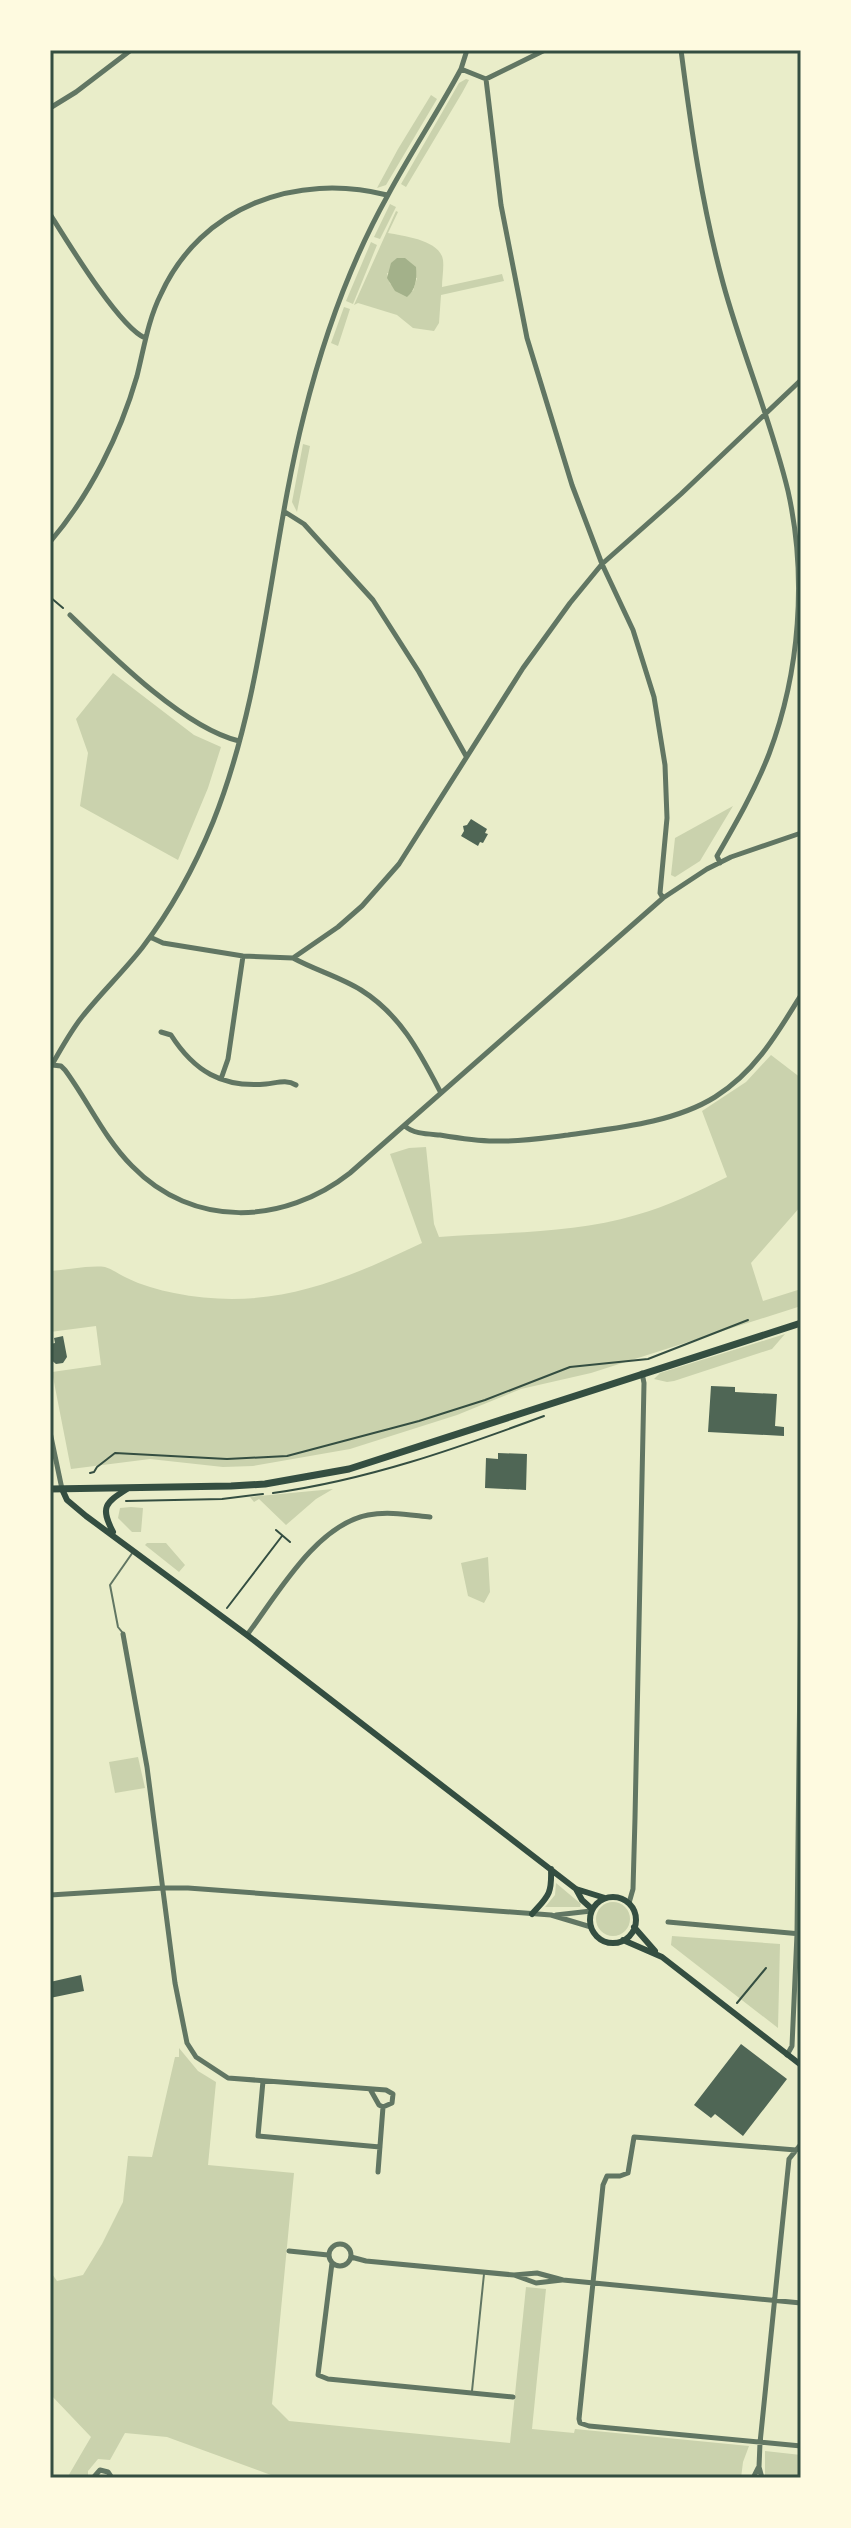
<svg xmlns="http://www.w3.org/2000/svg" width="851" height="2528" font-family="Georgia,serif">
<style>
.green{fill:#cad2ad;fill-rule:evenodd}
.water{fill:#a3b18a}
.building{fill:#4f6655}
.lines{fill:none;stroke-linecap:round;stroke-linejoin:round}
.path{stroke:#344e41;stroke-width:2}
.service{stroke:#617663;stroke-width:2}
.minor{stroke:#617663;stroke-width:5}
.secondary{stroke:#344e41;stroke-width:6}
.primary{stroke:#344e41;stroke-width:7}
.neatline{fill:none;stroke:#344e41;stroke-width:3}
</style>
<rect width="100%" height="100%" fill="#e9edc9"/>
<path class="green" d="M466,79L469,80L462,93L406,187L401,184L459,83Z
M431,95L437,99L386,185L377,188L398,149Z
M390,204L396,207L380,239L374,237Z
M396,211L398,212L388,233C404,236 440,240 443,260C444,268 442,279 442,287L502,274L504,281L441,295L439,323L434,331L413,328L397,315L358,303L354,305ZM387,273L417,278L413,291L390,284Z
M371,242L377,245L353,304L346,301Z
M344,307L350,309L338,346L331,343Z
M303,444L310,446L297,512L292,502Z
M113,673L194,735L221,747L208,788L178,860L80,806L88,753L76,719Z
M733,806L700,861L675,877L671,875L675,838Z
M771,1055L801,1078V1206L751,1263L763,1301L801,1289V1306L591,1373L521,1389L457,1415L350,1449L253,1466L223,1467L150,1459L71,1469L52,1372L101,1365L96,1326L50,1332V1271C66,1270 90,1265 105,1267C112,1269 120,1275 127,1278C141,1285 159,1290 174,1293C268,1312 338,1283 422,1243L390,1154L409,1148L426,1147L434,1224L439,1237C503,1232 573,1234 636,1215C668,1206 697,1192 727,1177L702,1111L746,1082Z
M785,1334L772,1349L674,1381L667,1382L654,1379L660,1373Z
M333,1489L316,1499L286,1525L259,1499L254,1502L250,1497Z
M131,1507L143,1508L141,1532H132L118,1518L120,1508Z
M147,1543H166L185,1565L179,1572L145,1545Z
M488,1557L490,1592L484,1603L468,1596L461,1563Z
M138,1757L145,1788L115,1793L109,1762Z
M556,1883L581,1904L580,1907H545L555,1895Z
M596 1919a17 17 0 1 1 34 0a17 17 0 1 1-34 0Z
M672,1936L780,1944L778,2028L671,1945Z
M179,2048L198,2071L216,2082L208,2165L294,2173L272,2404L289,2421L510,2443L526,2287L546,2289L532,2429L574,2433L575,2429L749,2446L743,2462L741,2478H279L167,2437L125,2433L110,2460L98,2459L88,2471V2478H67L91,2437L50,2394V2271L57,2281L83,2275L102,2244L123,2202L128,2156L152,2157L175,2057H179Z
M765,2451L801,2455V2478H765Z"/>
<path class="water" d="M397,258H405L416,267C417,279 416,289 407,297L395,291L387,278L391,263Z"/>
<path class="building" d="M471,819L487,829L485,833L488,834L483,843L480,842L478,846L461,836L464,831L463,826L467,825Z
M63,1336L67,1357L63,1363L56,1364L50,1359V1344L55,1343L54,1338Z
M711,1386L735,1387V1392L777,1394L775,1426L784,1427V1436L708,1432Z
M498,1453L527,1454L526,1490L485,1488L486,1458L498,1459Z
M81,1975L84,1991L50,1998V1982Z
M741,2044L787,2079L743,2136L715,2114L711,2118L694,2105Z"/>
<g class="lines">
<path class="path" d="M50,597L63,608
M90,1473L94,1472L97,1467L115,1453L227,1459L287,1456L419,1421L485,1400L570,1367L648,1359L748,1320
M273,1493C367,1480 455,1449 544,1416
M126,1501L222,1499L263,1494
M276,1530L290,1542
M227,1608L282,1536
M737,2003L766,1968"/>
<path class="service" d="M122,1632L118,1627L110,1585L133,1552
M472,2391L484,2274"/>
<path class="minor" d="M681,50C691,128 702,206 723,283C742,353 771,420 788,491C807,576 800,672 769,754C755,790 736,823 717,856L720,863
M461,69L486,79
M486,79L501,205L527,338L572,485L602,564L633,630L654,697L665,765L667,818L660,893L663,898
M486,79L545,50
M50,108L76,92L131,50
M50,214C67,241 119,327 145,338
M285,512L304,524L373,600L419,672L466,756
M50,542C90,495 120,435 137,376C144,348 148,320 161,294C201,206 297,172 387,195
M70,615C111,655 184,728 239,741
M150,937L163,943L243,956L293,958L338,927L362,906L399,864L523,668L570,603L602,564L681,494L801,380
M293,958C315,970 340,977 361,990C401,1015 420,1053 441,1093
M161,1032L171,1035C194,1071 222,1088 266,1084C277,1083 286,1079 296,1085
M52,1065L61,1066L65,1070C88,1101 104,1138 132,1166C193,1229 284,1225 350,1173L663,898L707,869L731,857L801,833
M50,1068C60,1051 70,1032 82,1017C101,993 123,972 142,948C171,910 195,866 213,822C265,692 270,549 304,415C323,339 350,263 388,195C411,152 438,112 461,69L467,50
M221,1079L228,1059L243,956
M405,1126C413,1134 428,1134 440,1135C458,1138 476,1141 494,1141C519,1142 543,1138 568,1135C616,1128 673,1123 715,1097C755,1072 777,1034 801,995
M50,1432L62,1489
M123,1634L147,1767L175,1983L187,2043L196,2057L228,2078L386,2090L393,2094L392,2103L383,2107L379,2105L370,2089
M247,1635C277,1595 316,1525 368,1515C388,1511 410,1515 430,1517
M50,1895L162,1888H188L551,1915L591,1927
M629,1903L633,1889L635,1818L644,1383L642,1373
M556,1915L591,1911
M668,1922L801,1934
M787,2055L792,2046L797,1934L801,1577
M263,2081L258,2136L380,2147
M796,2150L634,2137L628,2173L620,2176H607L603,2185L579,2419L580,2423L589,2426L801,2446
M378,2172L383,2107
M329 2255a11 11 0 1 1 22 0a11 11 0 1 1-22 0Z
M289,2251L328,2255
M351,2257L366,2261L514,2275L537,2273L563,2280L801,2303
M332,2263L318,2375L328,2379L513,2397
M514,2275L536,2283L562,2280
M93,2478L100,2470L108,2472L112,2478
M753,2478L758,2468
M762,2478L759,2467L760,2443L789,2159L801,2144"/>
<path class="secondary" d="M62,1489L67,1500L86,1516L247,1635L576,1889L605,1898
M113,1532C100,1507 105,1503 127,1489
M576,1889L582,1900L592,1909
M590 1920a23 23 0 1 1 46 0a23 23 0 1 1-46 0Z
M532,1914C548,1896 552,1895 551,1869
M634,1927L655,1951
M623,1940L662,1957L801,2065"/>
<path class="primary" d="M50,1489L231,1486L265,1484L349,1469L801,1323"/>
</g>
<rect width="851" height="2528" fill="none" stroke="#fefae0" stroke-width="104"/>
<rect x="52" y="52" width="747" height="2424" class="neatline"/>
</svg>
